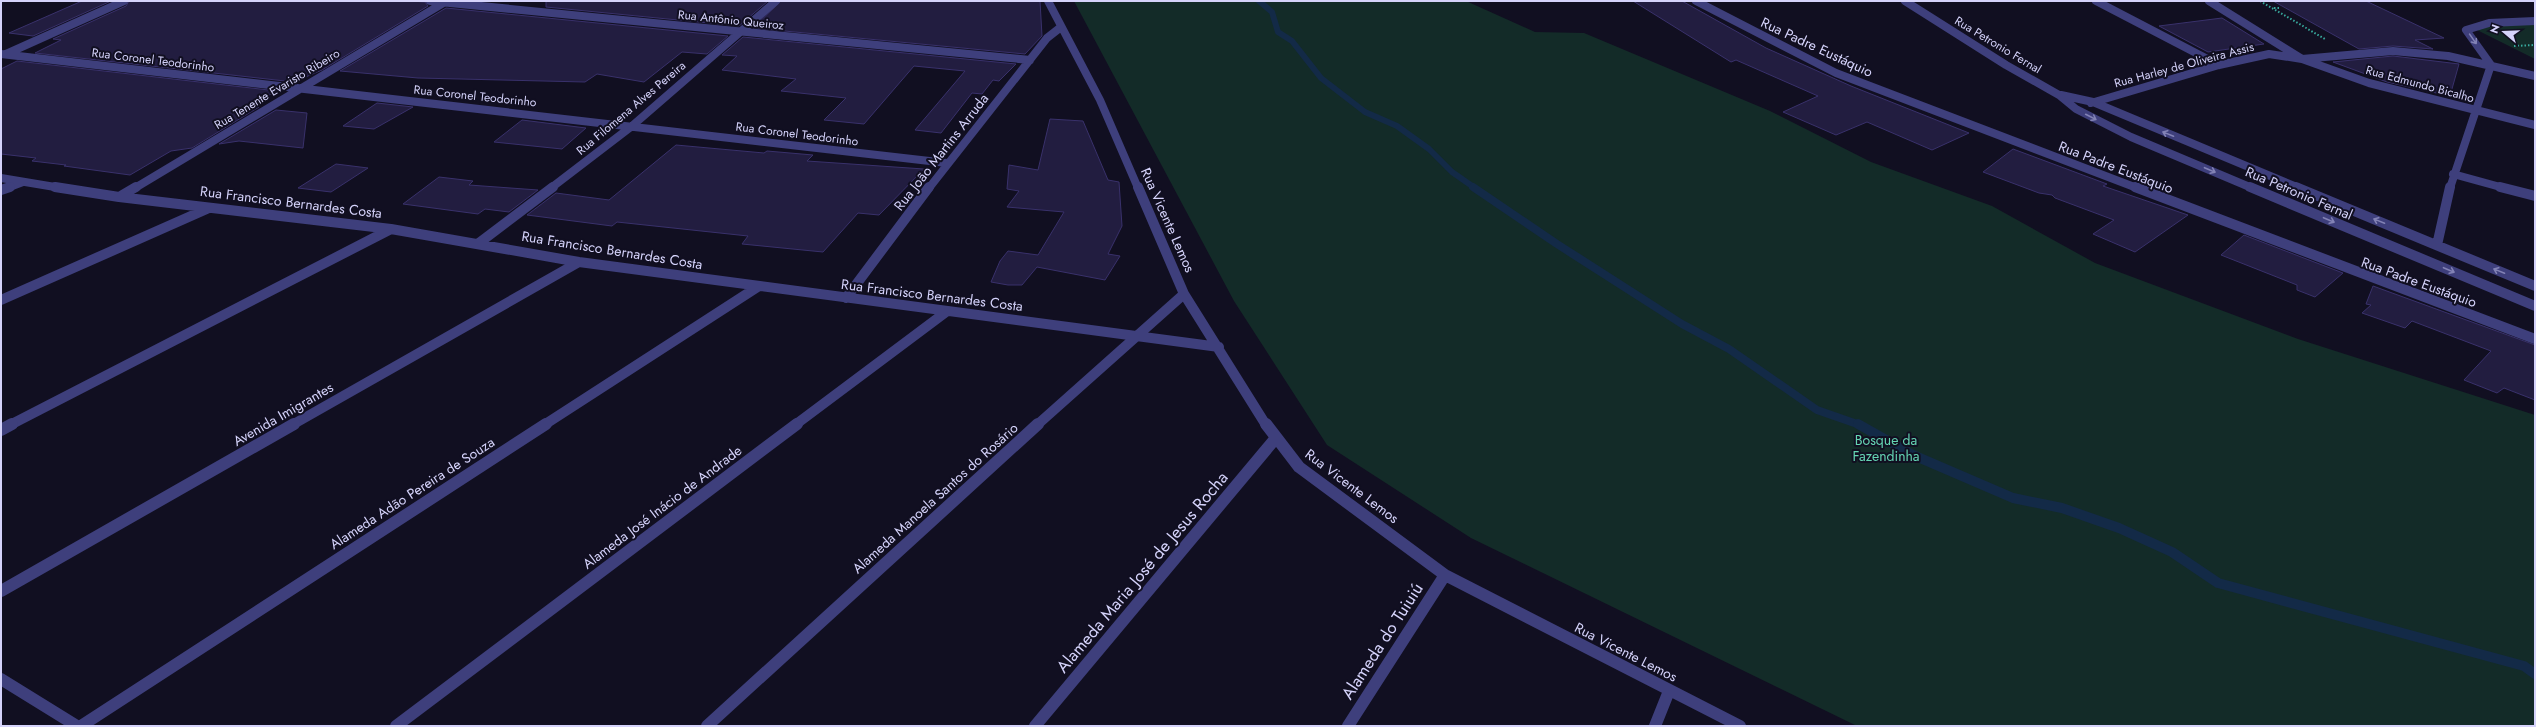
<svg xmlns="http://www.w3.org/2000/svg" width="2536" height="727" font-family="Jost,sans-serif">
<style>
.green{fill:#132b28}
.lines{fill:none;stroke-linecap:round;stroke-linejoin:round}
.stream-far2{stroke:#132a47;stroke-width:6}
.stream-far1{stroke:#132a47;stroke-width:8}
.stream{stroke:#132a47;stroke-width:10}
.building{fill:#221d40;stroke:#39316b}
.path{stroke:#38aa9d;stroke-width:2;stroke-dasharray:1.5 2;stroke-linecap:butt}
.street-far2{stroke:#3e3f7c;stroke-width:8}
.street-far1{stroke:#3e3f7c;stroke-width:10}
.street{stroke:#3e3f7c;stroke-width:12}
.oneway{stroke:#8282b5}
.labels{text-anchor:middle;stroke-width:4;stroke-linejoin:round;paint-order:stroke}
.far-street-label{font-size:12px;fill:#d5d3fb;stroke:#110f21}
.street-label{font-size:14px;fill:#d5d3fb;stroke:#110f21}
.park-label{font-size:14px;fill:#65d5b3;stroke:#110f21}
.near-street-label{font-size:17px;fill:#d5d3fb;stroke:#110f21}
</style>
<rect width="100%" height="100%" fill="#110f21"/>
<path class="green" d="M1074,1H1466L1535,32L1584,33L1770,111L1871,162L1992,206L2095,263L2298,339L2535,415V726H1857L1471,538L1327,445L1234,301Z
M2535,22V59L2477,30L2480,27Z"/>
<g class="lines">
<path class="stream-far2" d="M1259,1L1272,12L1278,32L1292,41L1321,78L1365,112L1397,126L1429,149L1452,172L1475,188"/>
<path class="stream-far1" d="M1473,187L1557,244L1682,324L1729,349L1817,410L1860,425"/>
<path class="stream" d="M1858,424L1913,455L2013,498L2062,508L2119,528L2172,552L2218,583L2524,666L2535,674"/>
</g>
<path class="building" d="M82,1H111L33,36L9,33Z
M129,1H411L425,2L428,6L322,70L294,82L35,53L61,40L53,39L126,6Z
M546,1H768L739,26L546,7Z
M781,1H1040L1042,36L1025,54L753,28Z
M1633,1H1682L1766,48L1851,86L1969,133L1932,150L1867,122L1836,135L1783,112L1818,96L1736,60L1731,62Z
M2273,1H2366L2444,38L2415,40L2433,49L2393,46L2359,49Z
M446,8L728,36L707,54L682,52L644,82L597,74L585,82L418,78L340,71Z
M2222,18L2264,44L2208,52L2159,26Z
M743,37L1016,64L999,81L993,80L982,94L972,93L941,133L915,130L965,71L914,66L864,124L824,120L846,98L781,91L796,79L722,70L737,56L722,55Z
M2393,56L2459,64L2450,96L2387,82L2333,62Z
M17,61L277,91L248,106L259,107L192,148L171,151L130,175L64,166L66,165L32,161L36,158L1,154V69Z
M377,103L413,107L374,129L343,126Z
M276,110L307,113L303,148L239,141L219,144Z
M1050,119L1083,121L1108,180L1119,182L1122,226L1108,254L1120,256L1105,280L1037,267L1022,285H1008L991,282L1000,261L1008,251L1038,255L1064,212L1007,207L1019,191L1007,189L1009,165L1038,170Z
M522,120L586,128L562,149L494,142Z
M676,145L764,153L767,151L813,155L807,161L924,169L879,215L858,213L823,252L742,244L748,236L617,222L612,226L527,215L556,193L609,200Z
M2013,149L2107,184L2103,186L2188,215L2135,252L2093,234L2114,220L2055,198L2052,195L2039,193L1983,172Z
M336,164L368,168L331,192L298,188Z
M439,177L473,181L469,185L538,190L509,212L485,209L478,214L403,204Z
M2244,235L2249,237L2343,273L2315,297L2297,290V285L2221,255Z
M2373,286L2535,345V400L2504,388L2497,393L2464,380L2491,351L2412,321L2405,328L2362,313L2371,305L2366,304Z"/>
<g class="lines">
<path class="path" d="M2260,1L2325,39
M2274,8H2281
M2514,46L2535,45"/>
<path class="street-far2" d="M430,1L1030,60
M1048,1L1100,100L1138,188
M1696,1L1836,73L2137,188
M1905,1L2006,65L2059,95L2076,109L2131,137L2252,188
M2096,1L2219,65
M2209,1L2302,59L2369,83L2535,125
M1,54L947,163
M6,54L124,1
M2491,65L2466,30L2489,23L2535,21
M2061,95L2093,102L2299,188
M2091,103L2219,65L2269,54L2302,59L2393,51L2448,56L2535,76
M2453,174L2504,188
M1,178L61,188
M7,188L23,182
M135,188L445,2
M551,188L632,126L776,1
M929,188L1047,38L1061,27
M2450,188L2491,65"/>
<path class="street-far1" d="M55,187L119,197L391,229L579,262L1219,347
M1138,187L1184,294L1266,425
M2135,187L2535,339
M2250,187L2535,306
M2296,187L2535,286
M2500,187L2535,196
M1,190L10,187
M119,197L136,187
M479,243L553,187
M2437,245L2450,187
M846,298L929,187
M1,300L209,208
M10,425L391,229
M292,425L579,262
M544,425L759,286
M795,425L946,312
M1037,425L1184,294"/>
<path class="street" d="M1266,424L1299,467L1445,575L1740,726
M1,430L12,424
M1,591L294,424
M1,679L77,726
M81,726L546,424
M396,726L797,424
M707,726L1038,424
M1035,726L1275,439
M1348,726L1445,575
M1655,726L1669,691"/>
</g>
<defs><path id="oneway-shaft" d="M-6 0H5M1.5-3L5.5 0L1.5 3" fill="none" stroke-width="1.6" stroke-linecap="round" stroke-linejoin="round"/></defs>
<g class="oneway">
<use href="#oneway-shaft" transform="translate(2473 39) rotate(55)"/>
<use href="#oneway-shaft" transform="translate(2091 117) rotate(27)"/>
<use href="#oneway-shaft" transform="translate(2168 134) rotate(-158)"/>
<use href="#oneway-shaft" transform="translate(2210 170) rotate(23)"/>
<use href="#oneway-shaft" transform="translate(2329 220) rotate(23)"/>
<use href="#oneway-shaft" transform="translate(2379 221) rotate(-158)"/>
<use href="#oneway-shaft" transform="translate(2449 270) rotate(23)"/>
<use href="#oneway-shaft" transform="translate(2499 271) rotate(-158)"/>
</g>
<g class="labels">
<g class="far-street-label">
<text transform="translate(731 20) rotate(6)" y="4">Rua Antônio Queiroz</text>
<text transform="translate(1998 45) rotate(31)" y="4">Rua Petronio Fernal</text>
<text transform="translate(153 60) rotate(7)" y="4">Rua Coronel Teodorinho</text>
<text transform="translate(2184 65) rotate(-15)" y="4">Rua Harley de Oliveira Assis</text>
<text transform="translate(2420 84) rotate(15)" y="4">Rua Edmundo Bicalho</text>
<text transform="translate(277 89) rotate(-31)" y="4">Rua Tenente Evaristo Ribeiro</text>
<text transform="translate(475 96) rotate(6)" y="4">Rua Coronel Teodorinho</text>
<text transform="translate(631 108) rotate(-40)" y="4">Rua Filomena Alves Pereira</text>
<text transform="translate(797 134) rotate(7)" y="4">Rua Coronel Teodorinho</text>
</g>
<g class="street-label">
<text transform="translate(1817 47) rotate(25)" y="5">Rua Padre Eustáquio</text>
<text transform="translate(941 152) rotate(-52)" y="5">Rua João Martins Arruda</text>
<text transform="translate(2116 167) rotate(21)" y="5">Rua Padre Eustáquio</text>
<text transform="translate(2299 193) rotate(23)" y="5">Rua Petronio Fernal</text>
<text transform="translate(291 202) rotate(7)" y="5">Rua Francisco Bernardes Costa</text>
<text transform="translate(1168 220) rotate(66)" y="5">Rua Vicente Lemos</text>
<text transform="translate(612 250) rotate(9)" y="5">Rua Francisco Bernardes Costa</text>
<text transform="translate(2419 282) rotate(20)" y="5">Rua Padre Eustáquio</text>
<text transform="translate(932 295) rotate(7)" y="5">Rua Francisco Bernardes Costa</text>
<text transform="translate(283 414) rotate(-30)" y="5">Avenida Imigrantes</text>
<text transform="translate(1352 486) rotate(37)" y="5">Rua Vicente Lemos</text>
<text transform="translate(412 493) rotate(-33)" y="5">Alameda Adão Pereira de Souza</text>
<text transform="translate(935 498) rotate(-42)" y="5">Alameda Manoela Santos do Rosário</text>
<text transform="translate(662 507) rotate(-37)" y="5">Alameda José Inácio de Andrade</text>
<text transform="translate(1626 652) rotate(27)" y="5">Rua Vicente Lemos</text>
</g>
<g class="park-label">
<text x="1886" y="445">Bosque da<tspan x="1886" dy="16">Fazendinha</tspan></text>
</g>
<g class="near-street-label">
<text transform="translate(1142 572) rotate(-50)" y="6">Alameda Maria José de Jesus Rocha</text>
<text transform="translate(1382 641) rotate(-57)" y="6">Alameda do Tuiuiú</text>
</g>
</g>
<rect width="2536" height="727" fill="none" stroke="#d5d3fb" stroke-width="4"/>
<g transform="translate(2504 32) rotate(289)" stroke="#110f21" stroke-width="3" paint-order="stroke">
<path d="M0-3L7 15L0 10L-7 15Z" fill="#d5d3fb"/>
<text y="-6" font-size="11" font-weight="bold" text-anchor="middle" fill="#d5d3fb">N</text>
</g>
</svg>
